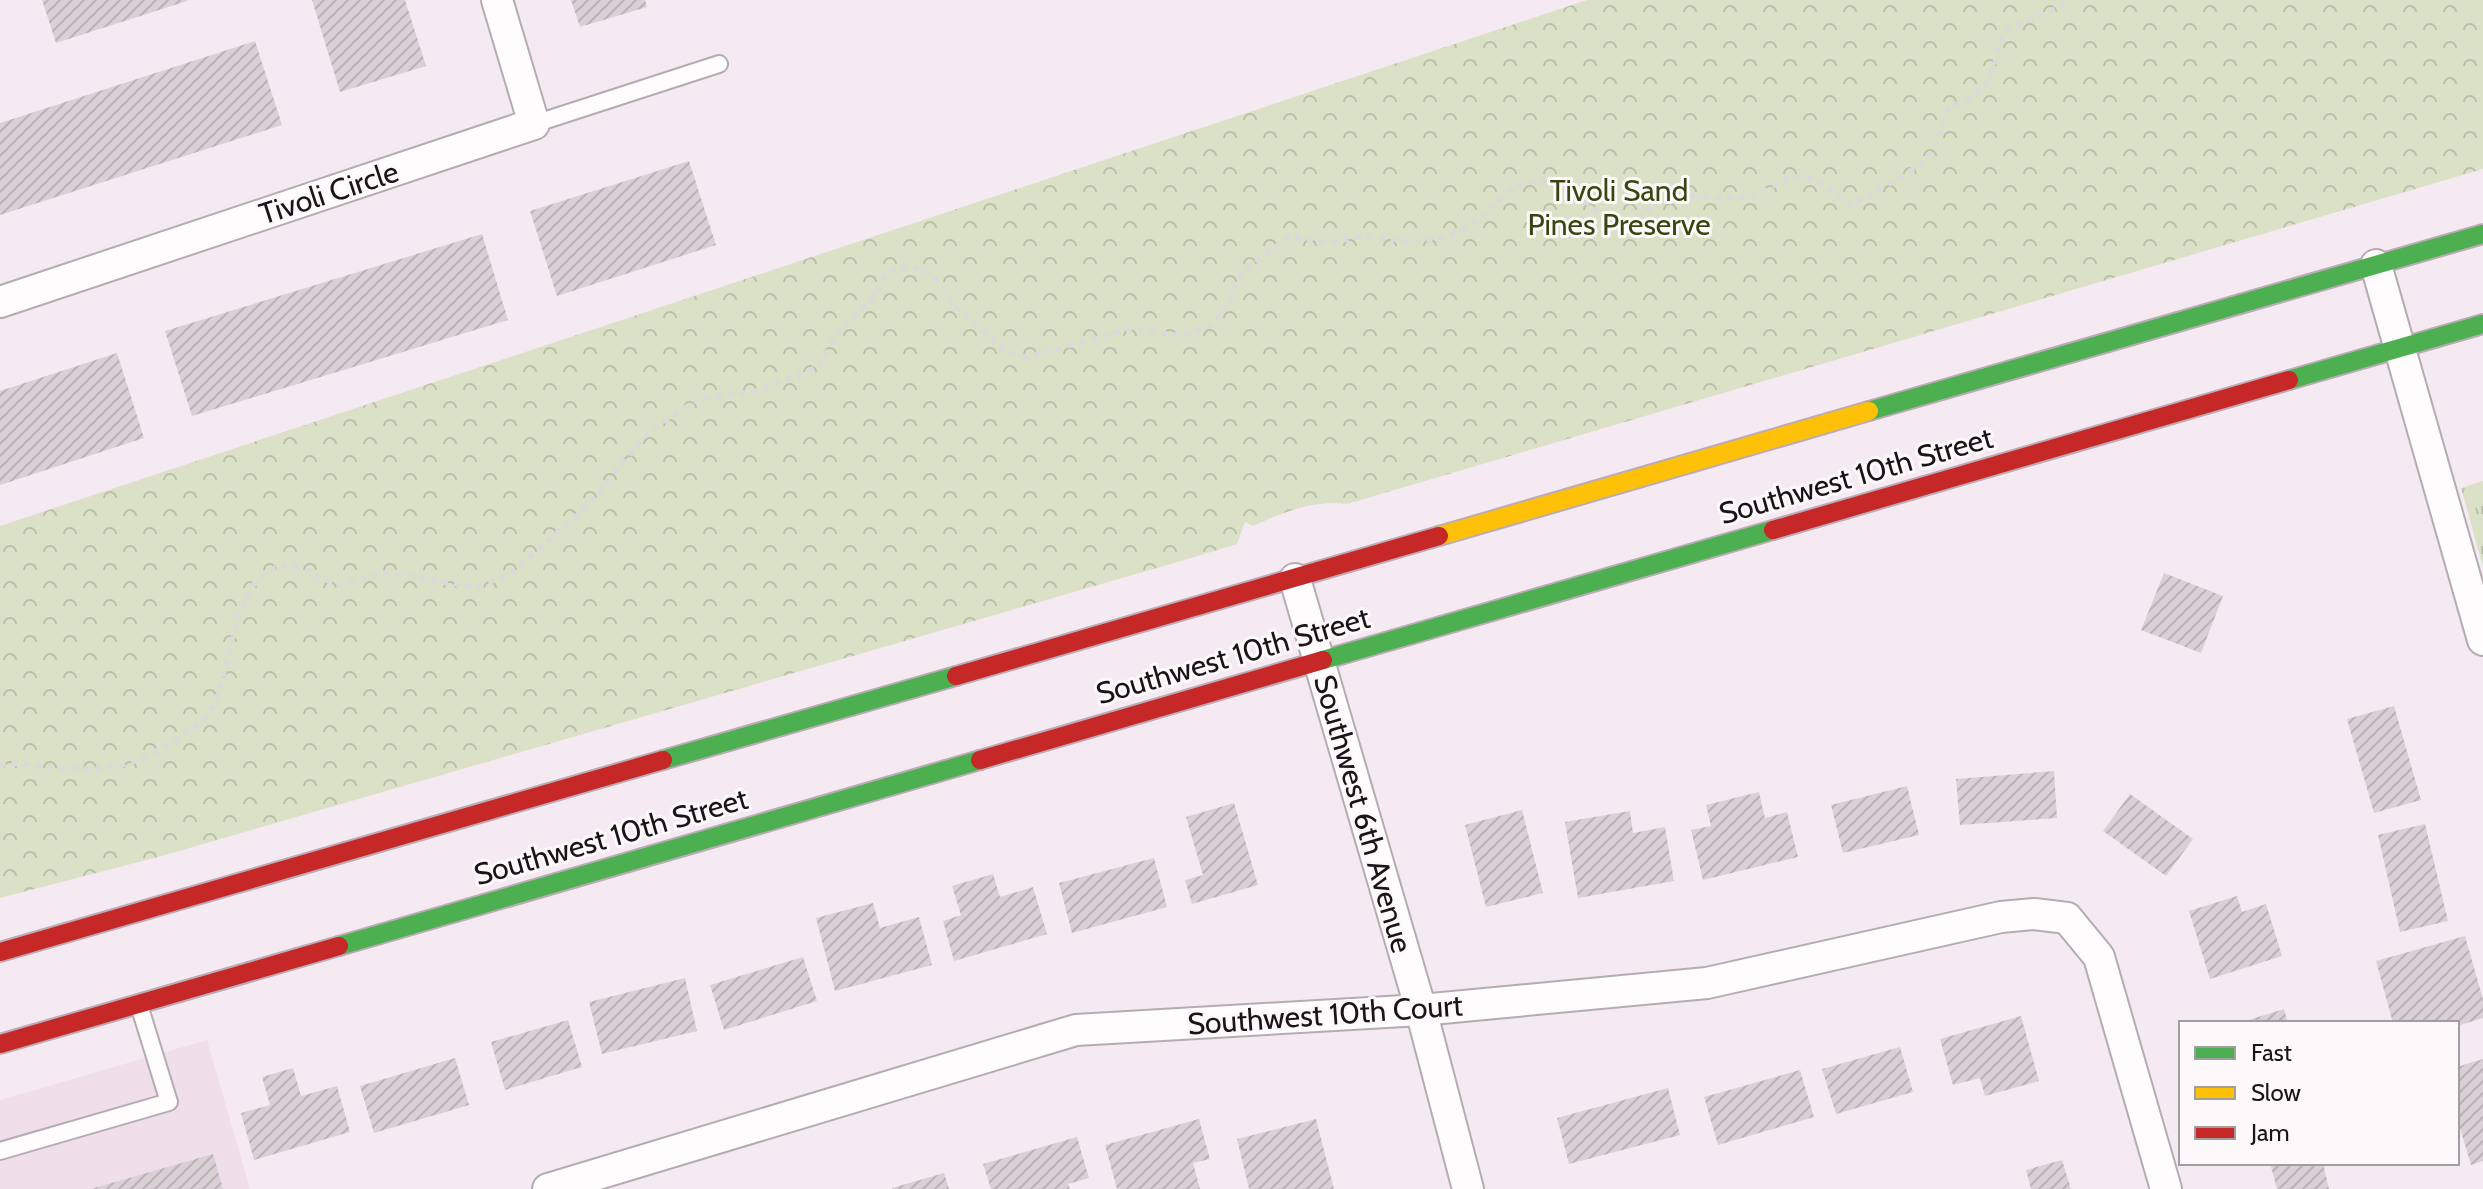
<svg xmlns="http://www.w3.org/2000/svg" width="2483" height="1189" font-family="Cabin,sans-serif">
<style>
.built{fill:#f1deeb}
.grass{fill:url(#grass-tufts)}
.park{fill:url(#park-crowns)}
.building{fill:url(#building-hatch)}
.lines{fill:none;stroke-linecap:round;stroke-linejoin:round}
.lane-casing{stroke:#b5acb2;stroke-width:20}
.street-casing{stroke:#b5acb2;stroke-width:34}
.fast-casing{stroke:#bbabb6;stroke-width:22}
.slow-casing{stroke:#bbabb6;stroke-width:22}
.jam-casing{stroke:#bbabb6;stroke-width:22}
.path{stroke:#dcd9db;stroke-width:5;stroke-dasharray:6 6;stroke-linecap:butt}
.lane{stroke:#fefcfd;stroke-width:16}
.street{stroke:#fefcfd;stroke-width:30}
.fast{stroke:#4caf50;stroke-width:18}
.slow{stroke:#ffc107;stroke-width:18}
.jam{stroke:#c62828;stroke-width:18}
.labels{text-anchor:middle;stroke-width:6;stroke-linejoin:round;paint-order:stroke}
.park-label{font-size:30px;fill:#35470f;stroke:#fdf9fb}
.street-label{font-size:30px;fill:#1a1317;stroke:#fdf9fb}
</style>
<defs>
<pattern id="grass-tufts" width="24" height="20" patternUnits="userSpaceOnUse" patternTransform="scale(2)"><rect width="24" height="20" fill="#dbe1c7"/><path d="M3 7l-1-3M5 7V3M7 7l1-3M15 17l-1-3M17 17v-4M19 17l1-3" fill="none" stroke="#bbc0aa"/></pattern>
<pattern id="park-crowns" width="20" height="18" patternUnits="userSpaceOnUse" patternTransform="scale(2)"><rect width="20" height="18" fill="#dbe1c7"/><path d="M2 6a3 3 0 1 1 6 0M12 15a3 3 0 1 1 6 0" fill="none" stroke="#bbc0aa"/></pattern>
<pattern id="building-hatch" width="6" height="6" patternUnits="userSpaceOnUse" patternTransform="scale(2)"><rect width="6" height="6" fill="#d9d0d6"/><path d="M-1 1l2-2M0 6l6-6M5 7l2-2" fill="none" stroke="#bab2b7"/></pattern>
</defs>
<rect width="100%" height="100%" fill="#f6eaf2"/>
<path class="built" d="M207,1040L250,1189H0V1100Z"/>
<path class="grass" d="M2483,481V567L2461,488Z"/>
<path class="park" d="M1587,0H2483V169L1347,504C1312,500 1284,512 1253,526L1245,522L1237,544L1188,559L162,856L0,898V526Z"/>
<path class="building" d="M42,0H187V1L56,43Z
M312,0H405L426,66L340,92Z
M571,0H645L647,7L580,27Z
M255,41L282,125L0,215V123Z
M689,161L716,245L557,296L530,211Z
M482,234L508,320L192,416L165,331Z
M117,353L144,438L0,485V391Z
M2164,573L2223,596L2201,653L2141,630Z
M2394,706L2421,800L2374,813L2347,719Z
M2054,771L2057,818L1960,825L1956,779Z
M1907,786L1919,835L1843,853L1831,805Z
M1759,792L1765,818L1787,812L1798,857L1703,880L1691,830L1711,826L1706,805Z
M2130,794L2193,839L2166,876L2103,831Z
M1234,803L1258,885L1192,904L1185,880L1203,875L1186,817Z
M1522,810L1543,893L1486,907L1465,825Z
M1630,811L1633,833L1665,827L1674,881L1578,898L1565,822Z
M2425,824L2448,921L2400,932L2378,835Z
M1154,858L1167,907L1072,933L1059,883Z
M993,874L1000,897L1033,887L1047,934L954,961L943,921L961,915L952,886Z
M2237,896L2242,912L2266,904L2282,956L2210,979L2189,911Z
M873,903L880,928L919,917L932,965L835,991L816,918Z
M2465,936L2483,999V1018L2457,1026V1023H2393L2376,961Z
M803,957L817,1001L724,1030L710,985Z
M685,978L697,1031L602,1054L589,1002Z
M2284,1009L2288,1023H2242V1022Z
M2021,1016L2039,1081L1985,1096L1980,1078L1953,1085L1940,1039Z
M568,1020L582,1067L505,1090L491,1042Z
M1900,1047L1913,1092L1836,1114L1822,1069Z
M455,1058L469,1105L374,1133L360,1086Z
M2483,1059V1161L2471,1165L2457,1118V1067Z
M293,1068L301,1096L337,1086L350,1132L254,1160L241,1113L270,1105L262,1077Z
M1800,1070L1814,1117L1718,1145L1704,1097Z
M1668,1088L1680,1135L1569,1164L1557,1118Z
M1199,1119L1210,1159L1193,1163L1200,1189H1117L1105,1145Z
M1316,1119L1334,1189H1249L1237,1139Z
M1077,1137L1089,1178L1068,1184L1070,1189H991L983,1164Z
M213,1154L223,1189H94V1188Z
M2062,1160L2071,1189H2031L2026,1170Z
M2270,1163H2323L2329,1189H2277Z
M944,1173L949,1189H892V1188Z"/>
<g class="lines">
<defs>
<path id="lane" d="M534,124L719,64
M0,1151L169,1102L139,1005"/>
<path id="street" d="M2376,265L2483,640
M0,302L534,124L497,0
M1295,579L1421,1010L1468,1189
M548,1189L1076,1030L1421,1010L1707,983L2001,917L2034,914L2067,918L2099,957L2166,1189"/>
<path id="fast" d="M2289,380L2483,324
M1869,411L2483,234
M1323,660L1773,530
M663,760L956,676
M339,946L980,760"/>
<path id="slow" d="M1439,536L1869,411"/>
<path id="jam" d="M1773,530L2289,380
M956,676L1439,536
M980,760L1323,660
M0,952L663,760
M0,1044L339,946"/>
</defs>
<use href="#lane" class="lane-casing"/>
<use href="#street" class="street-casing"/>
<use href="#fast" class="fast-casing"/>
<use href="#slow" class="slow-casing"/>
<use href="#jam" class="jam-casing"/>
<path class="path" d="M0,766C13,762 22,764 36,766C68,769 108,772 138,760C155,753 200,727 209,713C233,680 230,557 294,566C307,568 325,581 338,586L387,572L477,588L511,573L582,511L647,434L698,399L756,391L818,367L837,334L876,294L886,274L901,266L923,269L940,282L953,305L1008,352L1027,357L1133,328L1182,336L1212,325L1230,301L1239,275L1288,237C1304,239 1321,242 1337,241C1347,240 1357,237 1367,237C1394,238 1419,246 1446,237C1471,229 1486,211 1505,195C1541,162 1581,198 1611,222C1650,221 1641,208 1666,200C1694,191 1727,203 1754,195C1772,190 1784,173 1806,177C1826,181 1834,198 1852,205C1871,194 1923,168 1933,149C1940,137 1943,120 1949,107C1994,91 1991,75 2003,32C2026,20 2049,14 2071,0"/>
<use href="#lane" class="lane"/>
<use href="#street" class="street"/>
<use href="#fast" class="fast"/>
<use href="#slow" class="slow"/>
<use href="#jam" class="jam"/>
</g>
<g class="labels">
<g class="park-label">
<text x="1619" y="201">Tivoli Sand<tspan x="1619" dy="34">Pines Preserve</tspan></text>
</g>
<g class="street-label">
<text transform="translate(329 193) rotate(-18)" y="10">Tivoli Circle</text>
<text transform="translate(1856 476) rotate(-16)" y="10">Southwest 10th Street</text>
<text transform="translate(1233 656) rotate(-16)" y="10">Southwest 10th Street</text>
<text transform="translate(1363 814) rotate(74)" y="10">Southwest 6th Avenue</text>
<text transform="translate(611 837) rotate(-16)" y="10">Southwest 10th Street</text>
<text transform="translate(1325 1015) rotate(-4)" y="10">Southwest 10th Court</text>
</g>
</g>
<rect x="2179" y="1021" width="280" height="144" fill="#fdf9fb" stroke="#a29da0" stroke-width="2"/>
<rect x="2195" y="1047" width="40" height="12" fill="#4caf50" stroke="#a29da0" stroke-width="2"/>
<text x="2251" y="1061" font-size="24" fill="#1a1317">Fast</text>
<rect x="2195" y="1087" width="40" height="12" fill="#ffc107" stroke="#a29da0" stroke-width="2"/>
<text x="2251" y="1101" font-size="24" fill="#1a1317">Slow</text>
<rect x="2195" y="1127" width="40" height="12" fill="#c62828" stroke="#a29da0" stroke-width="2"/>
<text x="2251" y="1141" font-size="24" fill="#1a1317">Jam</text>
</svg>
